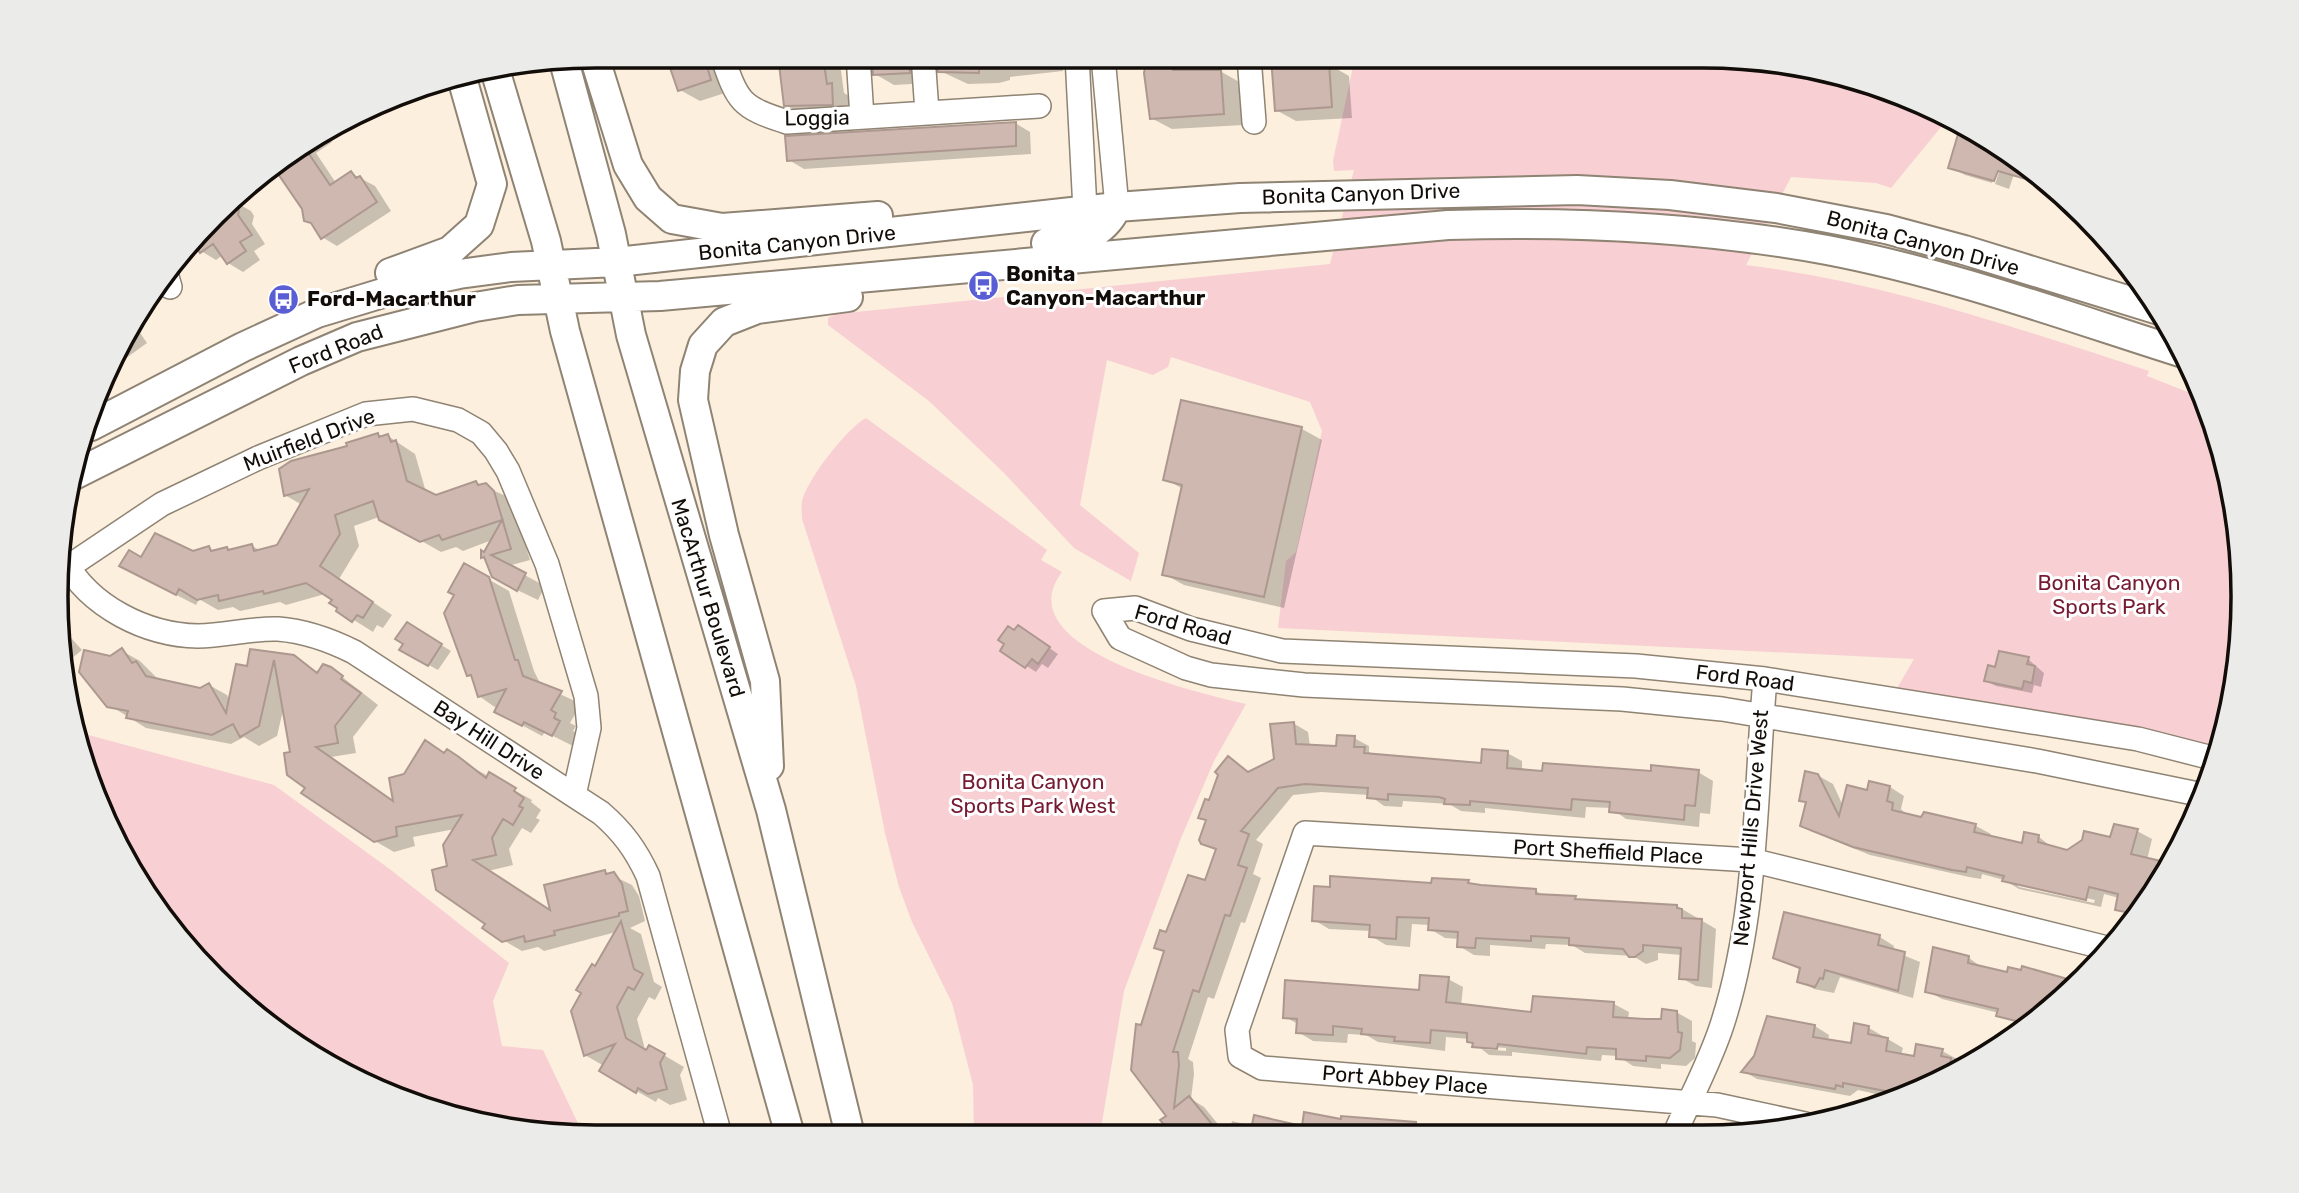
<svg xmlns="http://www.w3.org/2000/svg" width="2299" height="1193" font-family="Rubik,sans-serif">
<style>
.green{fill:#f8cfd3}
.shadow{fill:#0003;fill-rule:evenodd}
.building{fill:#ceb8b0;stroke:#ad9890;stroke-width:2}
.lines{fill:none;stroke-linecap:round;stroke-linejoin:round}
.minor-casing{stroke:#8f8373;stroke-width:26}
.major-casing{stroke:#8f8373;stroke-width:32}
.minor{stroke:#fff;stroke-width:23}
.major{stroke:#fff;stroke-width:28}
.labels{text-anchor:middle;stroke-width:6;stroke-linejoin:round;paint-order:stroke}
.street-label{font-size:21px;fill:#120d08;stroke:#fefefe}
.poi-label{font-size:21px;font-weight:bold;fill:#120d08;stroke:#fefefe;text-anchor:start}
.park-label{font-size:21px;fill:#751a30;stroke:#fefefe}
.rim{fill:none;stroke:#120d08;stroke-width:3.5}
</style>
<rect width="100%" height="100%" fill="#fcefdd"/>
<path class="green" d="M1355,57H1737L1842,74L1946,115L1941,127L1891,188L1876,183L1791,177L1746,265C1885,282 2016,328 2149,371L2147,376L2203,398C2235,468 2244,552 2242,630C2241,665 2230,701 2225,736L2219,751L1896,690L1914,659L1278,628L1286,561L1296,552L1322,431L1310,402L1171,357L1168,367L1153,375L1107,360L1080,505L1139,553L1131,581L1074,548L1004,473L929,401L828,325V318L836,314L1330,264L1354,170L1334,171L1333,161Z
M866,418L1047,550L1041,560L1062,572C1004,649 1200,693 1246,704L1214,761L1181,838L1124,991L1100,1134L974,1135L973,1085L952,1003L912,922L899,887L885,833L856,686L802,519C802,514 801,508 802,502C806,481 847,428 866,418Z
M81,733L274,785L391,870L509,963L493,1001L502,1046L543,1050L584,1136H562L457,1119L358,1081L214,978L112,835Z"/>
<path class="shadow" d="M668,56H722L731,91L700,101L680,90Z
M738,56H839L844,93L849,96L851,115L804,116L786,105L781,65L758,68Z
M874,56H936L929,61V83L894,85L875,74Z
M937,56H1063V71L1010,77V80L999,83L968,84L940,71Z
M1147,57H1191L1192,71H1220L1241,83L1243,125L1172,129L1151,118Z
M1273,57H1317L1318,64H1328L1349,76L1352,118L1296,121L1276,110Z
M1015,123L1030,132L1031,154L804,169L789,160Z
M1963,125L2031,167L2047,182L2044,187L2014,174L2009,189L1995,184L2002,163H1998L1992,183L1965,175L1950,167Z
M328,135L332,142L316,153L336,183L351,173L360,178L375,186L391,211L337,246L322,237L274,164Z
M235,202L251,211L254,216L252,224L265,244L254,251L260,260L243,272L228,263L223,255L216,260L201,251Z
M132,321L147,343L122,361L117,358Z
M1183,402L1302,429L1322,440L1284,608L1184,585L1164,574L1183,489L1165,479Z
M377,435L388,436L415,454L426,492L436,497L476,483L506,496L513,504L530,560L508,566L545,586L538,600L513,588L483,557L492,540L463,551L456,547L441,552L379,517L354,526L359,546L339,579L392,615L383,628L377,625L373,632L338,610L334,599L325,594L286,605L280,602L240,611L233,607L218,610L199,599L196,605L141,577V559L209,548L215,552L227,548L232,551L252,546L261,551L278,546L302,505L285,495L349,447Z
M488,579L509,591L534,671L541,685L581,704L570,723L576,726L573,731L579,734L573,746L545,732L542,736L516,722L479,696L474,678L469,675Z
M407,624L451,651L438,670L401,650L405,643Z
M62,628L82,650L61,667Z
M1015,632L1028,633L1058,654L1048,668L1042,664L1036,672L1002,650Z
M122,651L140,661L159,680L201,690L209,685L227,695L230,702L248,668L252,651L293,656L319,673L341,676L378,705L353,737L356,753L331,757L395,802L405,776L426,742L532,800L531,802L541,810L536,818L540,820L531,833L522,828L509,849L513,865L488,871L552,912L605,872L632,885L639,896L645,921L630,928L641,934L654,982L662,987L655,1000L649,997L637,1019L646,1053L650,1047L684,1067L680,1075L687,1100L670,1105L658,1098L656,1102L601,1071L604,1066L585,1055L596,968L616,932L544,951L538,947L522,951L503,940L487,924L450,868L455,829L413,837L415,846L394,852L375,841L307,787L292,753L284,706L277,736L259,746L244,737L231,744L146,728L109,705L111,658Z
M2028,659L2044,673L2041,687L2034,685L2032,693L1996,686L1986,681L1997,669Z
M1293,723L1308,732L1310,746L1338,748L1354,738L1369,746V752L1375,755L1483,765L1507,753L1522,761V771L1698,772L1713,781L1710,814L1700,813L1699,827L1626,819L1611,808L1586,807L1585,818L1485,808V813L1461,811L1449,804L1403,801L1402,807L1384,806L1369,795L1321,792L1293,795L1256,840L1263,844L1253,874L1261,878L1245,923L1241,922L1214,999L1208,997L1188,1059L1193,1062L1194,1074L1191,1099L1204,1107L1226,1134H1158L1168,1126V1116L1143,1027L1166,953L1156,947L1206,882L1217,851L1202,843L1207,821L1200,817L1228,758L1250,773L1276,760Z
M1817,775L1833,784L1843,806L1868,792L1870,783L1890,787L1904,796L1901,809L1907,815L1922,819L1925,814L1976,826L1991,834L1990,838L2023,846L2039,837L2053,848L2068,851L2137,831L2152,839L2147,860L2168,865L2133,917L2117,909L2119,898L2104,894L2101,907L2019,889L2004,880L1982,874L1981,879L1969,877L1870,855L1810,831L1807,804L1801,800ZM2014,882L2095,900L2094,903L2019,887Z
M1468,882L1476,886L1536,891L1545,896L1575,898L1581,901L1677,906L1716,929L1712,988L1696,986L1681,978L1682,955L1658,953V960L1646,964L1633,956L1585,953L1572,945L1546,944L1545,949L1490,945V956L1474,955L1459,946V939L1445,938L1430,929V925L1412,924L1410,947L1386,945L1371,936V931L1329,929L1314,920L1433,885Z
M1880,937L1894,946L1893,951L1920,962L1913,998L1840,977L1834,993L1814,989L1799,981L1801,970L1775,957Z
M1969,958L1983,968L2008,974L2031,1026L2020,1032L2021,1025L1999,1013L1942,999L1927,991Z
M1448,979L1463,987L1461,1006L1533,1014L1614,1004L1629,1012L1628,1019L1663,1021L1676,1012L1692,1021V1041L1696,1043L1695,1058L1686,1066L1661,1064V1069L1633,1066L1618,1056L1602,1055L1601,1061L1512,1052V1056L1489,1055L1469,1039L1446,1037L1445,1051L1378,1042L1366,1035L1348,1034L1347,1043L1313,1041L1298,1032V1024L1285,1017L1421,992ZM1482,1046L1506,1048V1051L1482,1049Z
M1856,1025L1869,1028L1903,1048L1901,1055L1916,1058L1942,1051L1957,1059L1956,1063L1961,1066L1909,1096L1898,1099L1858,1090L1850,1096L1757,1079L1743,1071L1815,1026L1829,1035L1828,1041L1852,1045Z
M1232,1121L1253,1126L1399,1127L1456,1133L1229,1134Z
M668,1127L683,1136H663Z"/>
<path class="building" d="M666,56H704L711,80L678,91Z
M778,56H823L827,84L832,83L833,105L784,106Z
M872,56H909L910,73L873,75Z
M937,56H978L979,73L938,72Z
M1147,57H1173V70H1221L1224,114L1150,119L1144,73Z
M1271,57H1298L1299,63H1329L1332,107L1275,111Z
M1016,122V146L787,161L785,136Z
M1961,124L2031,167L2029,180L1998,171L1994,181L1948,168Z
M305,148L330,185L351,171L356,178L360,176L377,202L321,239L311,223L304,221L302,209L272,165Z
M242,191L238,215L252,235L240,242L246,251L227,264L213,244L200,253L191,239Z
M1181,400L1302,427L1264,597L1162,575L1182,485L1163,480Z
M378,433L379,437L388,434L391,442L396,440L407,481L436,495L476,481L478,485L486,483L494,491L511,549L491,555L526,573L517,591L492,577L484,557L481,558V550L484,552L502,520L442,540L439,535L420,542L379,520L373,501L335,515L340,534L320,566L373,602L363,618L357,615L352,622L336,611L337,608L329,603L332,600L306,583L264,594L263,591L219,601L218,595L197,600L179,589L176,595L119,566L129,550L141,557L155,533L193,551L209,546L211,551L227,547L228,550L252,544L254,551L277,545L309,489L284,496L279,469L291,461L347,446L346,443Z
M464,563L489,577L515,660H518L523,676L562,691L551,710L556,713L554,718L560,721L552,736L524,722L522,726L494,712L506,689L478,697L471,675L467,676L444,613L454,595L448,592Z
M407,622L442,644L428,666L399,650L403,644L395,639Z
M1018,625L1050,647L1038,664L1032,659L1025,668L1000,651L1004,644L998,640L1008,626L1014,630Z
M122,648L132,663L136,661L146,676L200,688L209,683L226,713L236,664L247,666L250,649L294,655L317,673L323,664L331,667L343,676L341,679L361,693L335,726L338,743L316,747L393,801L389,778L404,774L425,740L444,753L447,749L459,757L486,778L489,772L516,788L514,791L524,798L519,806L523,808L513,825L503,819L492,838L496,855L473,860L550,910L544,885L605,870L606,874L614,872L622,884L628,911L619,913V916L554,931L555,935L525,942L524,936L502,942L482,928L485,924L436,890L432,870L447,866L443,845L462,815L396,827L397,836L374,842L301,793L305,788L287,775L284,753L290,752L274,660L259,726L240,737L233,724L212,735L126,718L128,711L107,707L79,672L84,650L110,656Z
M1999,651L2029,657L2027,664L2035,666L2032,683L2024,681L2022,689L1984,681L1988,665L1995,667Z
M1294,722L1296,744L1336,746L1337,735L1355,736L1354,747H1365L1364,753L1481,763L1482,749L1508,751L1507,768L1542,771L1543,763L1651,771V765L1699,770L1695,806L1685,805L1684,820L1609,812L1610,802L1572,799L1571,810L1470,801V805L1444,804L1445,799L1439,797L1388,794V800L1367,798L1368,788L1305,784L1278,788L1241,831L1249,834L1238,865L1247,868L1230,916L1225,915L1199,992L1193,990L1173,1052H1178L1179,1065L1174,1108L1189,1096L1220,1134H1155L1165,1126L1160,1120L1166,1116L1131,1070L1136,1024L1141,1025L1164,951L1154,948L1160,930L1166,932L1188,875L1205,880L1216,849L1201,844L1199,840L1206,820L1198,818L1205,799L1209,800L1218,775L1215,772L1228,756L1248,772L1274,759L1270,724Z
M1805,771L1818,774L1839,816L1847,785L1867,790L1869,781L1890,786L1887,801L1893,803L1892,810L1921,817L1924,812L1976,824L1974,832L2022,843L2024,832L2039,835L2038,842L2067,850L2082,840L2084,831L2110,837L2114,824L2138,829L2131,854L2169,863L2135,914L2115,910L2118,894L2089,887L2086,900L2002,881L2004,876L1967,867L1966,872L1952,870L1853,847L1800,826L1806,802L1799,801Z
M1330,876L1431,883L1432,878L1469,880L1468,883L1481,885L1536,889V894L1576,896L1575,899L1677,905V908L1682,909V918L1702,919L1698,980L1679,979L1681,948L1643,945V951L1635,957H1629L1623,949L1569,945V938L1531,936V941L1476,938L1475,948L1457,947L1458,932L1428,930L1429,918L1397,917L1396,939L1369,937L1370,925L1312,921L1314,886L1330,887Z
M1784,912L1880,935L1878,945L1905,952L1898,991L1825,970L1823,979L1820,978L1815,987L1797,982L1800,968L1773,958Z
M621,921L634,969L643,974L634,990L628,987L617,1007L626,1038L646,1050L649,1045L665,1054L660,1063L667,1089L648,1094L638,1088L636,1093L599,1071L615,1044L584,1056L571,1011L581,993L576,990L592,964L595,966Z
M1933,947L1969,956L1968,963L2007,972L2008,967L2021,970L2022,966L2078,982L2031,1026L2017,1033L2020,1022L1996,1016L1998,1009L1925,992Z
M1420,975L1449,977L1446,1002L1531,1012L1533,996L1614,1002L1613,1017L1645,1019H1661L1662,1009L1677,1011L1678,1032L1682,1033L1680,1050L1670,1058L1646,1056V1061L1616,1059V1049L1587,1047L1586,1054L1498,1044L1497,1049L1472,1047L1473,1043L1467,1042V1033L1431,1030L1430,1043L1394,1041L1395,1037L1361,1034L1362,1029L1333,1026V1035L1296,1033L1297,1019L1283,1018L1285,980L1419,990Z
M1767,1016L1815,1025L1813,1037L1851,1043L1854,1023L1869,1026L1868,1034L1888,1038L1886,1051L1914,1056L1916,1044L1943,1049L1941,1056L1951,1058L1949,1073L1909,1096L1894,1100L1896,1093L1843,1083V1087L1836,1085L1835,1089L1741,1072L1754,1056Z
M1304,1112L1341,1119V1116L1416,1122V1133L1250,1134L1254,1115L1302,1126Z"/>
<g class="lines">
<defs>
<path id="minor" d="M722,56C738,102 740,107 787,122L1039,106
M858,56L862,117
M923,56L927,112
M1077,56L1085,210
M1103,57L1117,207
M1249,57L1254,122
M166,273L170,287
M64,560C90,607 146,635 198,636C225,636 251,628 278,629C305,631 330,640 354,652L601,813C623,832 636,850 648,876L720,1135
M68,567L162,504L258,458L366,414L413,409L458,420L481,433L496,451L508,471L547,564L586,696L589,728L574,795
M2203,795L2037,761L1722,709L1622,699L1304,685L1211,675L1186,668L1120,638L1104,611L1135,608L1191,629L1282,651L1636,666L1765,679L2138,739L2216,759
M1805,1124L1717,1105L1262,1068L1240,1056L1237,1030L1305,833L1751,860L2111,949
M1675,1133C1691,1097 1710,1062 1722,1025C1758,914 1755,793 1765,679"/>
<path id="major" d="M594,56L628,165L648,198L672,219L722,228L878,216
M564,61L611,234L631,335L771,810L850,1135
M496,73L546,241L565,331L790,1135
M1046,243C1079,239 1101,239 1117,207
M390,273L450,251L479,225L492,184L462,78
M91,426L243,347L317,313L416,283L459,274L511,267L617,262L1117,207L1240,198L1577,190L1670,195L1776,208L1886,229L1964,250L2159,310
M72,476L301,361L357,337L475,307L518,300L660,296L1448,225C1575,221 1702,227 1827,250C1948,273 2066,316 2183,353
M769,766L765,681L724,535L693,400L695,371L703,345L724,322L757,309L848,297"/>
</defs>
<use href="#minor" class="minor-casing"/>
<use href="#major" class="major-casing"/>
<use href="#minor" class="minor"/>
<use href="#major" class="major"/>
</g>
<defs>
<symbol id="bus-disc" viewBox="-11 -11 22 22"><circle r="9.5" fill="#595ed5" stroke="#fefefe"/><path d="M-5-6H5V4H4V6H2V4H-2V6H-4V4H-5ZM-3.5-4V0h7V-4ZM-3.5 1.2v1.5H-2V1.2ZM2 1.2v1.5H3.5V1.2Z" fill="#fff"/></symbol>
</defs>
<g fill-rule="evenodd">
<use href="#bus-disc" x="966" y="268" width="35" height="35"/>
<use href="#bus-disc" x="266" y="282" width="35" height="35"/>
</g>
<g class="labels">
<g class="street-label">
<text transform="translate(817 118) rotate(-1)" y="7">Loggia</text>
<text transform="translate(1361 194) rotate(-2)" y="7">Bonita Canyon Drive</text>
<text transform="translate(797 243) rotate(-6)" y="7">Bonita Canyon Drive</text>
<text transform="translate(1923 243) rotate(15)" y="7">Bonita Canyon Drive</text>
<text transform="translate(336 349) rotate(-22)" y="7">Ford Road</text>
<text transform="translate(309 440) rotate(-21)" y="7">Muirfield Drive</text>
<text transform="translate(708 598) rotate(73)" y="7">MacArthur Boulevard</text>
<text transform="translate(1183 625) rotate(16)" y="7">Ford Road</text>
<text transform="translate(1745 678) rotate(7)" y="7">Ford Road</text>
<text transform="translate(489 740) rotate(33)" y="7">Bay Hill Drive</text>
<text transform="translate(1751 828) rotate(-85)" y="7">Newport Hills Drive West</text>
<text transform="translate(1608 852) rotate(3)" y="7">Port Sheffield Place</text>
<text transform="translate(1405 1080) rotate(5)" y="7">Port Abbey Place</text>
</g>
<g class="poi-label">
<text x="1006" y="281">Bonita<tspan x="1006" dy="24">Canyon-Macarthur</tspan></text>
<text x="307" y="306">Ford-Macarthur</text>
</g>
<g class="park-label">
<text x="2109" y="590">Bonita Canyon<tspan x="2109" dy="24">Sports Park</tspan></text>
<text x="1033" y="789">Bonita Canyon<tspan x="1033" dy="24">Sports Park West</tspan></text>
</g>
</g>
<path d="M0 0H2299V1193H0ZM596 68H1703A528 528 0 0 1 2231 596V597A528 528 0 0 1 1703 1125H596A528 528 0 0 1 68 597V596A528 528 0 0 1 596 68Z" fill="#ebebea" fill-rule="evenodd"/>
<path class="rim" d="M596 68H1703A528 528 0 0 1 2231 596V597A528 528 0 0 1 1703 1125H596A528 528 0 0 1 68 597V596A528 528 0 0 1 596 68Z"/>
</svg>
